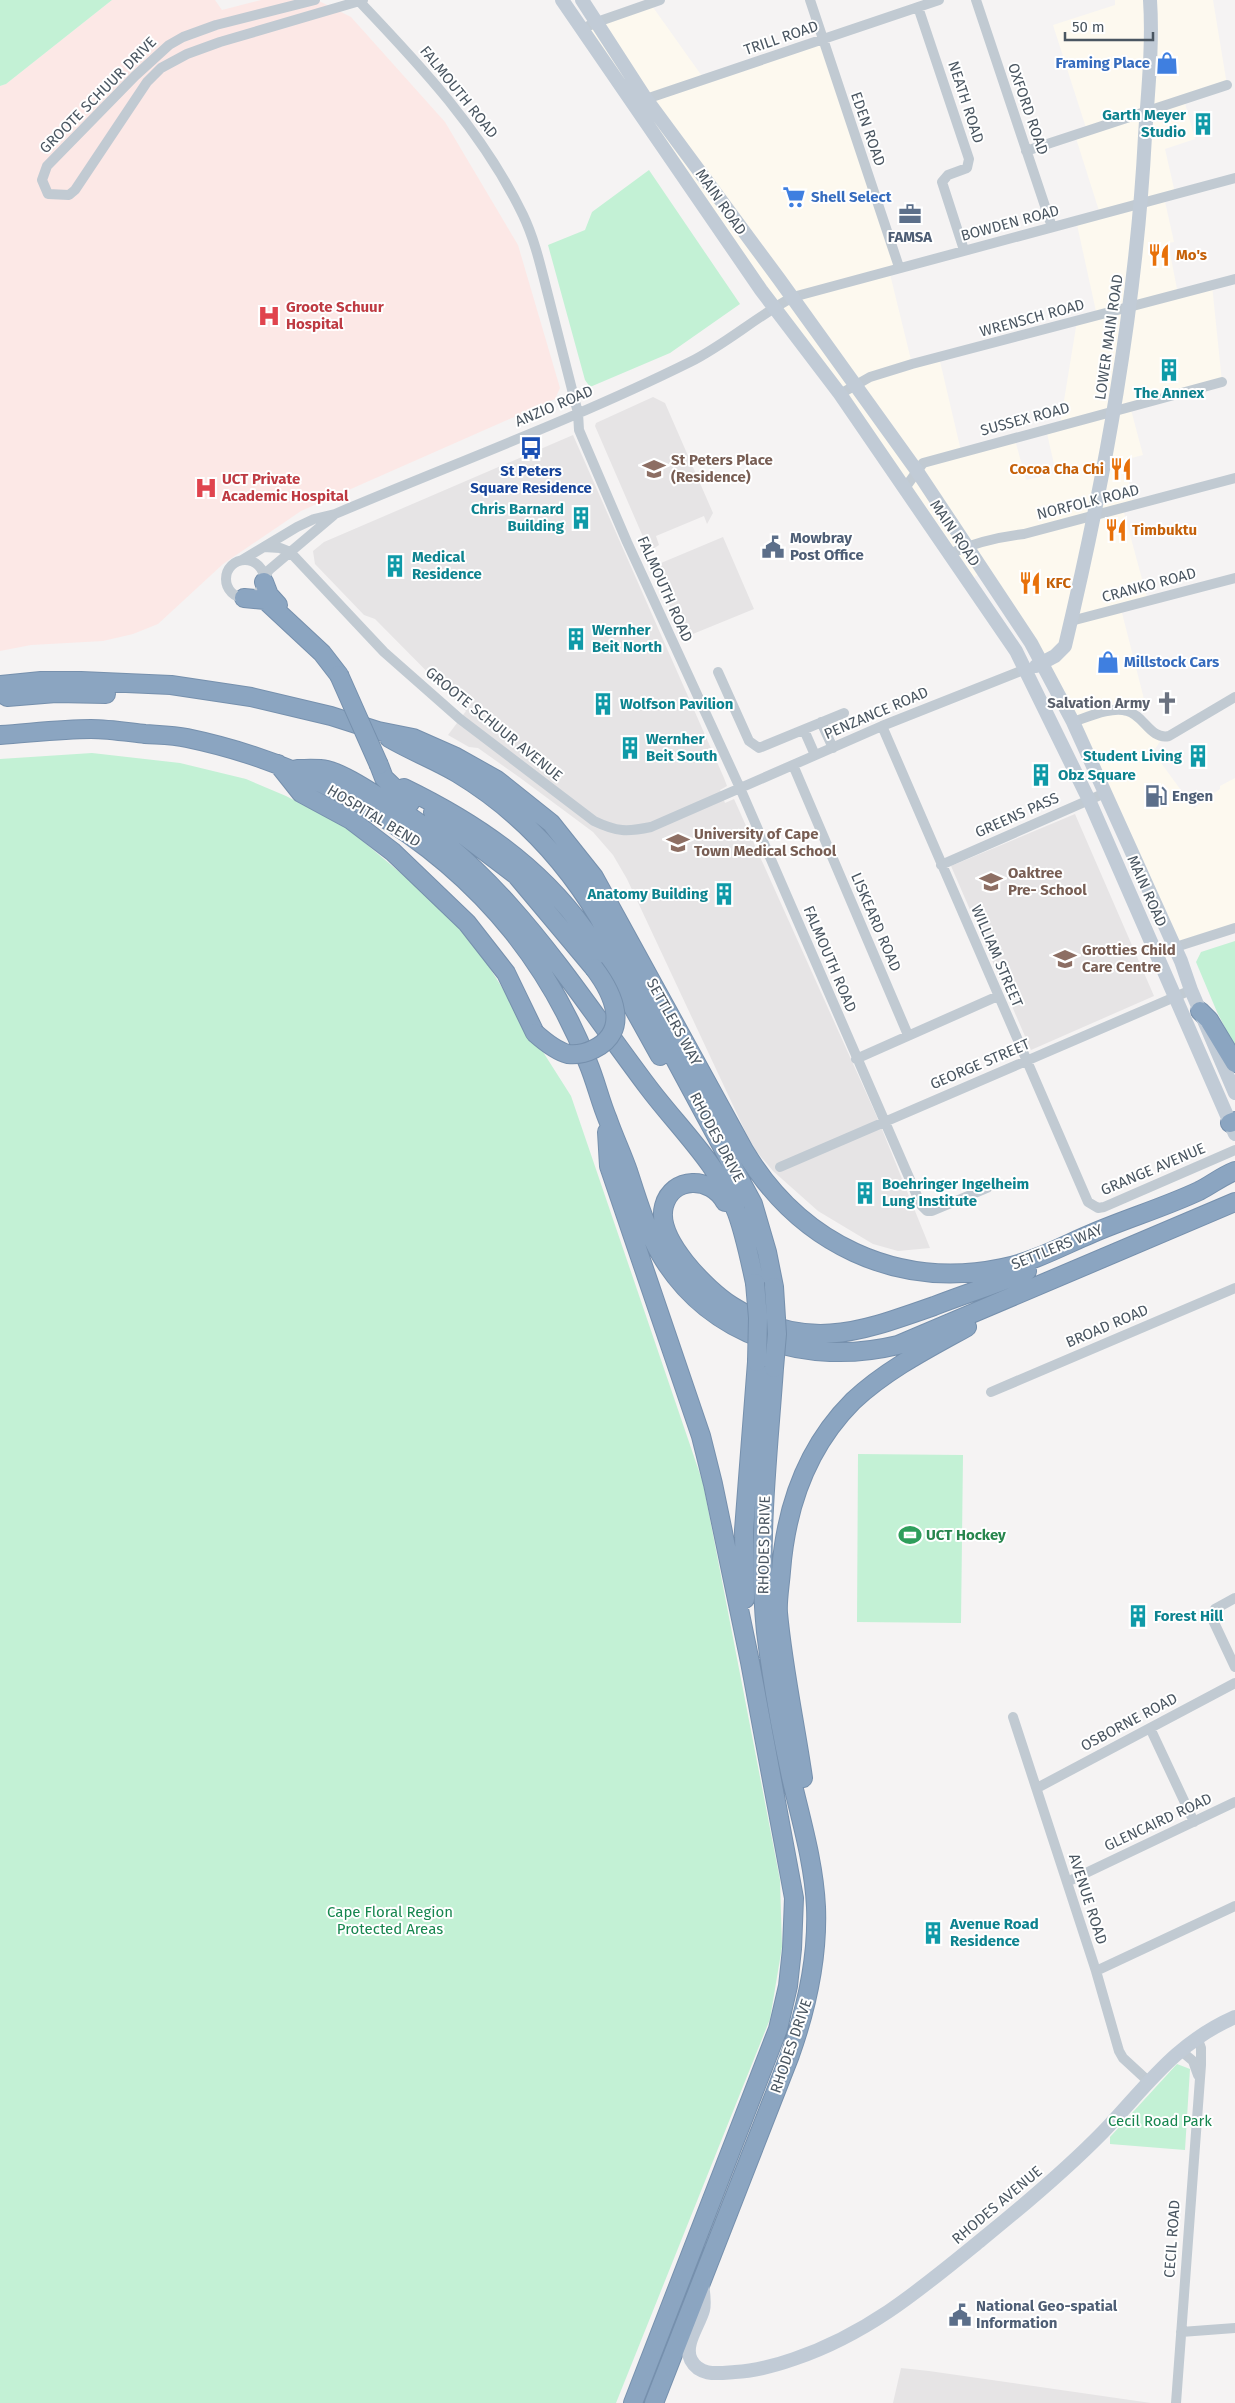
<svg xmlns="http://www.w3.org/2000/svg" width="1235" height="2403" font-family="'Fira Sans',sans-serif">
<style>
.commercial{fill:#fdf9ef}
.education{fill:#e6e4e5}
.medical{fill:#fce8e6}
.green{fill:#c3f1d5}
.lines{fill:none;stroke-linecap:round;stroke-linejoin:round}
.highway-casing{stroke:#7690ad;stroke-width:20}
.street{stroke:#c1cad2;stroke-width:10}
.secondary{stroke:#c1cbd6;stroke-width:14}
.highway{stroke:#8ba5c1;stroke-width:18}
.highway-bridge-casing{stroke:#7690ad;stroke-width:20;stroke-linecap:butt}
.highway-bridge{stroke:#8ba5c1;stroke-width:18}
.labels{text-anchor:middle;stroke-width:4;stroke-linejoin:round;paint-order:stroke}
.street-label{font-size:15px;fill:#4a5661;stroke:#fff}
.shop-label{font-size:15px;font-weight:bold;fill:#366cbe;stroke:#fff;text-anchor:start}
.culture-label{font-size:15px;font-weight:bold;fill:#0d838f;stroke:#fff;text-anchor:start}
.service-label{font-size:15px;font-weight:bold;fill:#4e5e75;stroke:#fff;text-anchor:start}
.food-label{font-size:15px;font-weight:bold;fill:#c56008;stroke:#fff;text-anchor:start}
.health-label{font-size:15px;font-weight:bold;fill:#be3a42;stroke:#fff;text-anchor:start}
.education-label{font-size:15px;font-weight:bold;fill:#785e54;stroke:#fff;text-anchor:start}
.transit-label{font-size:15px;font-weight:bold;fill:#164399;stroke:#fff}
.worship-label{font-size:15px;font-weight:bold;fill:#5b616d;stroke:#fff;text-anchor:end}
.leisure-label{font-size:15px;font-weight:bold;fill:#27864d;stroke:#fff;text-anchor:start}
.park-label{font-size:15px;fill:#17864f;stroke:#fff}
</style>
<rect width="100%" height="100%" fill="#f5f3f3"/>
<path class="commercial" d="M1115,0H1213L1227,85L1184,100L1195,139L1165,149L1175,193L1164,197L1174,242L1168,243L1178,294L1212,285L1222,382L1130,406L1143,455L1124,460L1134,505L1123,509L1148,601L1121,609L1144,699L1131,712L1163,737L1153,752L1194,808L1220,789V786L1235,778V928L1175,947L1084,746L983,570L969,582L582,29L650,3L704,79L822,39L899,267L889,270L912,364L939,357L961,451L1014,436L1026,480L1056,473L1046,429L1060,425L1077,321L1097,316L1076,220L1100,214L1075,135L1087,131L1053,25L1115,5Z"/>
<path class="education" d="M653,397L665,403L713,513L707,524L704,516L656,536L659,545L653,549L647,546L595,426L596,423Z
M573,435L724,778L727,786L720,790L725,803L734,799L877,1117L930,1248L898,1251L873,1244L818,1211L773,1171L756,1151L746,1133L627,879L613,855L593,832L519,777L478,748L469,747L448,735L466,711L375,619L364,615L315,564L313,551L324,542Z
M723,537L754,609L683,638L655,571L661,563Z
M1075,814L1154,996L1031,1050L951,866Z
M901,2368L929,2371L1151,2403H893Z"/>
<path class="medical" d="M112,0H215L222,10L261,0H317L351,17L445,122L518,245L560,388L555,399L301,511L223,564L158,624L133,634L103,641L31,645L0,651V86L6,84Z"/>
<path class="green" d="M0,0H112L6,84L0,86Z
M649,170L740,304L670,353L590,387L585,380L548,245L585,230L592,212Z
M92,753L180,763L246,779L286,796L347,828L415,885L472,940L571,1096L703,1483L780,1880L782,1947L770,2019L616,2403H0V759Z
M1235,941V1047L1217,1012L1196,962L1201,952Z
M858,1454L963,1455L961,1623L857,1622Z
M1177,2064L1190,2069L1185,2150L1110,2144V2137Z"/>
<g class="lines">
<defs>
<path id="highway" d="M264,582L269,595L278,605
M244,598L265,600L322,653L339,675
M0,685L41,681H81L171,685L251,697L331,716L378,731L413,738L456,757L497,780L551,823L594,877L745,1152C800,1243 896,1290 1002,1268C1034,1262 1064,1245 1093,1233C1128,1218 1165,1207 1199,1191C1211,1185 1222,1176 1235,1171
M7,697L56,693L106,694
M0,735C30,733 61,729 91,729C108,729 127,732 145,734C159,735 173,735 187,738C312,764 433,832 513,932C544,971 570,1017 588,1063C596,1082 600,1101 608,1120C614,1137 622,1154 628,1171C637,1199 646,1229 661,1255C710,1338 808,1367 898,1345L1235,1202
M389,738C411,751 435,760 457,773C515,808 563,858 598,916L753,1204L767,1252L774,1287
M278,764L301,793L351,820L393,852L467,923L506,973L535,1033
M379,765L384,778L410,803
M297,769C307,769 318,768 327,770C344,774 372,793 387,802C503,871 569,982 648,1087C678,1127 719,1165 737,1213C745,1235 750,1260 755,1283
M404,788C474,822 538,865 584,929C613,969 636,1013 660,1056
M433,812L516,875L594,968
M1200,1011L1209,1020L1235,1063
M1230,1123L1235,1121
M607,1132L609,1166L701,1436L713,1484L750,1662L794,1898L792,1949L788,1986L778,2029L633,2403
M725,1202C711,1176 672,1176 664,1206C655,1239 707,1290 732,1306C805,1353 860,1332 934,1306C965,1294 997,1284 1027,1271
M745,1599L744,1530L757,1362
M803,1778C795,1723 783,1668 778,1613C777,1600 780,1585 781,1571C786,1507 806,1448 853,1401C886,1370 927,1349 967,1327
M654,2403L790,2055C807,2007 818,1958 816,1907C814,1863 801,1820 791,1777C781,1730 772,1681 766,1632C757,1544 768,1456 774,1368"/>
</defs>
<use href="#highway" class="highway-casing"/>
<path class="street" d="M315,0L216,25L183,37L169,45L135,76L47,166L42,180L48,194L69,195L75,190L147,82L161,68L187,54L220,42L363,0
M358,0C421,66 483,132 523,215C535,240 541,268 548,295C558,334 568,373 578,413L579,430L627,542L740,788L921,1205L927,1211H932L987,1188
M810,0L899,267
M976,0L1052,227
M918,7L969,159L967,168L948,175L942,182L964,250
M582,29L597,22L660,0
M641,102L646,99L939,0
M1026,151L1227,85
M840,394L870,377L912,364L1235,279
M905,488L923,463L1222,382
M264,547L280,548L290,552L384,652L460,719L594,821C617,832 627,832 651,827L882,726L1026,669
M949,554C973,543 998,537 1024,534L1235,478
M242,560L297,527L314,519L335,514C453,464 575,419 690,362C726,344 757,316 793,297L1235,178
M226 579a19 19 0 1 1 38 0a19 19 0 1 1-38 0Z
M264,577L269,570L334,515
M1071,621L1235,578
M718,672L749,741L759,748L844,713
M821,722L833,748
M1073,722C1088,717 1112,706 1127,711C1144,715 1150,740 1169,736L1235,697
M882,726L1088,1202L1098,1208L1104,1207L1235,1150
M804,730L815,755
M793,765L908,1035
M941,865L1105,793
M1157,953L1235,928
M856,1059L998,996
M780,1167L1191,990
M991,1392L1235,1288
M1235,1598L1215,1609L1211,1616L1235,1667
M1013,1717L1096,1971L1119,2051L1123,2058L1148,2081
M1150,1728L1194,1822
M1037,1788L1235,1683
M1067,1882L1235,1802
M1096,1971L1235,1906
M1180,2050L1193,2061L1198,2075
M1181,2332L1235,2328
M1176,2403L1201,2065V2048L1197,2037"/>
<path class="secondary" d="M562,0L761,290L840,394L1016,651L1089,800L1235,1134
M582,0L646,99L779,279L917,471L1031,643L1073,722L1181,961L1191,990L1235,1093
M1036,666L1055,656L1065,646C1105,478 1136,308 1145,136C1148,91 1153,44 1150,0
M702,2284C703,2292 705,2302 703,2310C699,2325 683,2345 691,2360C700,2377 719,2373 735,2372C756,2371 774,2366 794,2359C868,2334 921,2289 981,2240C1023,2206 1065,2171 1103,2132C1147,2086 1174,2044 1235,2017"/>
<use href="#highway" class="highway"/>
<defs>
<path id="highway-bridge" d="M339,675L379,765
M535,1033C544,1041 556,1051 568,1054C577,1055 586,1053 594,1049C631,1031 613,993 594,968
M755,1283L758,1318L757,1362
M774,1287L777,1334L774,1368"/>
</defs>
<use href="#highway-bridge" class="highway-bridge-casing"/>
<use href="#highway-bridge" class="highway-bridge"/>
</g>
<defs>
<symbol id="shop-bare" viewBox="-9 -9 18 18"><path d="M-5-2.5h2.3a2.7 3.5 0 0 1 5.4 0H5L5.5 6h-11ZM-1.5-2.5h3a1.5 2.3 0 0 0-3 0Z" fill="#3f7fe0" stroke="#fff" stroke-width="2.5" paint-order="stroke"/></symbol>
<symbol id="building-bare" viewBox="-9 -9 18 18"><path d="M-4-6H4V6H1V3H-1V6H-4ZM-2.5-4.3h1.7v1.8h-1.7ZM.8-4.3h1.7v1.8H.8ZM-2.5-1h1.7V.8h-1.7ZM.8-1h1.7V.8H.8Z" fill="#0f9aa8" stroke="#fff" stroke-width="2.5" paint-order="stroke"/></symbol>
<symbol id="supermarket-bare" viewBox="-9 -9 18 18"><path d="M-6-5.5h2.5l.6 2H6L4.5 2H-2.5L-4.4-4H-6ZM-1.5 3.2a1.3 1.3 0 1 0 .1 0ZM3 3.2a1.3 1.3 0 1 0 .1 0Z" fill="#3f7fe0" stroke="#fff" stroke-width="2.5" paint-order="stroke"/></symbol>
<symbol id="office-bare" viewBox="-9 -9 18 18"><path d="M-6-3h4V-5.5h4V-3h4V5H-6ZM-1-4.5V-3h2v-1.5ZM-6 0V1H6V0Z" fill="#5c6f8a" stroke="#fff" stroke-width="2.5" paint-order="stroke"/></symbol>
<symbol id="restaurant-bare" viewBox="-9 -9 18 18"><path d="M-5-6h1v4h1v-4h1v4h1v-4h1v5L-1.5 .5V6h-2V.5L-5-1ZM5-6V6H3V1.5H1.5Q1.5-4 5-6Z" fill="#e8710a" stroke="#fff" stroke-width="2.5" paint-order="stroke"/></symbol>
<symbol id="hospital-bare" viewBox="-9 -9 18 18"><path d="M-5-5h3v3.5h4V-5h3V5h-3V1.5h-4V5h-3Z" fill="#e0444e" stroke="#fff" stroke-width="2.5" paint-order="stroke"/></symbol>
<symbol id="bus-bare" viewBox="-9 -9 18 18"><path d="M-5-6H5V4H4V6H2V4H-2V6H-4V4H-5ZM-3.5-4V0h7V-4ZM-3.5 1.2v1.5H-2V1.2ZM2 1.2v1.5H3.5V1.2Z" fill="#1a4fb4" stroke="#fff" stroke-width="2.5" paint-order="stroke"/></symbol>
<symbol id="university-bare" viewBox="-9 -9 18 18"><path d="M0-5L7-2L0 1L-7-2ZM-4 1L0 2.5L4 1V4Q0 6-4 4Z" fill="#8d6e63" stroke="#fff" stroke-width="2.5" paint-order="stroke"/></symbol>
<symbol id="civic-bare" viewBox="-9 -9 18 18"><path d="M-.6-6.5H3V-4.5H.6V-3L4-1V1h2V6H-6V1h2V-1L-.6-3ZM-1.2 2.5V6h2.4V2.5Z" fill="#5c6f8a" stroke="#fff" stroke-width="2.5" paint-order="stroke"/></symbol>
<symbol id="church-bare" viewBox="-9 -9 18 18"><path d="M-1.2-6h2.4v3.5h3.3v2.4h-3.3V6h-2.4V-.1h-3.3v-2.4h3.3Z" fill="#6b7280" stroke="#fff" stroke-width="2.5" paint-order="stroke"/></symbol>
<symbol id="fuel-bare" viewBox="-9 -9 18 18"><path d="M-5.5-6h7V0h2V4h1.3V-2.5L3-4.5l.8-.8L6-3V5H2.5V1h-1V6h-7ZM-4.2-4.7v3.2H.2V-4.7Z" fill="#5c6f8a" stroke="#fff" stroke-width="2.5" paint-order="stroke"/></symbol>
<symbol id="school-bare" viewBox="-9 -9 18 18"><path d="M0-5L7-2L0 1L-7-2ZM-4 1L0 2.5L4 1V4Q0 6-4 4Z" fill="#8d6e63" stroke="#fff" stroke-width="2.5" paint-order="stroke"/></symbol>
<symbol id="stadium-bare" viewBox="-9 -9 18 18"><path d="M0-5a6.5 5 0 1 0 0 10a6.5 5 0 1 0 0-10ZM-3.5-1.8h7v3.6h-7Z" fill="#2e9e5b" stroke="#fff" stroke-width="2.5" paint-order="stroke"/></symbol>
</defs>
<g fill-rule="evenodd">
<use href="#shop-bare" x="1151" y="47" width="32" height="32"/>
<use href="#building-bare" x="1187" y="108" width="32" height="32"/>
<use href="#supermarket-bare" x="778" y="181" width="32" height="32"/>
<use href="#office-bare" x="894" y="198" width="32" height="32"/>
<use href="#restaurant-bare" x="1143" y="239" width="32" height="32"/>
<use href="#hospital-bare" x="253" y="300" width="32" height="32"/>
<use href="#building-bare" x="1153" y="354" width="32" height="32"/>
<use href="#bus-bare" x="515" y="432" width="32" height="32"/>
<use href="#university-bare" x="638" y="453" width="32" height="32"/>
<use href="#restaurant-bare" x="1105" y="453" width="32" height="32"/>
<use href="#hospital-bare" x="190" y="472" width="32" height="32"/>
<use href="#building-bare" x="565" y="502" width="32" height="32"/>
<use href="#restaurant-bare" x="1100" y="514" width="32" height="32"/>
<use href="#civic-bare" x="757" y="531" width="32" height="32"/>
<use href="#building-bare" x="379" y="550" width="32" height="32"/>
<use href="#restaurant-bare" x="1014" y="567" width="32" height="32"/>
<use href="#building-bare" x="560" y="623" width="32" height="32"/>
<use href="#shop-bare" x="1092" y="646" width="32" height="32"/>
<use href="#church-bare" x="1151" y="687" width="32" height="32"/>
<use href="#building-bare" x="587" y="688" width="32" height="32"/>
<use href="#building-bare" x="614" y="732" width="32" height="32"/>
<use href="#building-bare" x="1182" y="740" width="32" height="32"/>
<use href="#building-bare" x="1025" y="759" width="32" height="32"/>
<use href="#fuel-bare" x="1140" y="780" width="32" height="32"/>
<use href="#university-bare" x="662" y="827" width="32" height="32"/>
<use href="#school-bare" x="975" y="866" width="32" height="32"/>
<use href="#building-bare" x="708" y="878" width="32" height="32"/>
<use href="#school-bare" x="1049" y="943" width="32" height="32"/>
<use href="#building-bare" x="849" y="1177" width="32" height="32"/>
<use href="#stadium-bare" x="894" y="1519" width="32" height="32"/>
<use href="#building-bare" x="1122" y="1600" width="32" height="32"/>
<use href="#building-bare" x="917" y="1917" width="32" height="32"/>
<use href="#civic-bare" x="944" y="2299" width="32" height="32"/>
</g>
<g class="labels">
<g class="street-label">
<text transform="translate(781 38) rotate(-19)" y="5">TRILL ROAD</text>
<text transform="translate(459 92) rotate(51)" y="5">FALMOUTH ROAD</text>
<text transform="translate(98 95) rotate(-45)" y="5">GROOTE SCHUUR DRIVE</text>
<text transform="translate(966 102) rotate(72)" y="5">NEATH ROAD</text>
<text transform="translate(1028 109) rotate(71)" y="5">OXFORD ROAD</text>
<text transform="translate(868 129) rotate(71)" y="5">EDEN ROAD</text>
<text transform="translate(721 202) rotate(55)" y="5">MAIN ROAD</text>
<text transform="translate(1010 223) rotate(-15)" y="5">BOWDEN ROAD</text>
<text transform="translate(1032 318) rotate(-15)" y="5">WRENSCH ROAD</text>
<text transform="translate(1109 337) rotate(-82)" y="5">LOWER MAIN ROAD</text>
<text transform="translate(554 406) rotate(-23)" y="5">ANZIO ROAD</text>
<text transform="translate(1025 419) rotate(-15)" y="5">SUSSEX ROAD</text>
<text transform="translate(1088 502) rotate(-14)" y="5">NORFOLK ROAD</text>
<text transform="translate(955 533) rotate(56)" y="5">MAIN ROAD</text>
<text transform="translate(1149 585) rotate(-15)" y="5">CRANKO ROAD</text>
<text transform="translate(665 589) rotate(66)" y="5">FALMOUTH ROAD</text>
<text transform="translate(876 713) rotate(-23)" y="5">PENZANCE ROAD</text>
<text transform="translate(494 724) rotate(39)" y="5">GROOTE SCHUUR AVENUE</text>
<text transform="translate(1017 815) rotate(-24)" y="5">GREENS PASS</text>
<text transform="translate(374 816) rotate(31)" y="5">HOSPITAL BEND</text>
<text transform="translate(1147 891) rotate(66)" y="5">MAIN ROAD</text>
<text transform="translate(876 922) rotate(67)" y="5">LISKEARD ROAD</text>
<text transform="translate(997 956) rotate(67)" y="5">WILLIAM STREET</text>
<text transform="translate(830 959) rotate(67)" y="5">FALMOUTH ROAD</text>
<text transform="translate(674 1022) rotate(61)" y="5">SETTLERS WAY</text>
<text transform="translate(980 1064) rotate(-23)" y="5">GEORGE STREET</text>
<text transform="translate(717 1137) rotate(62)" y="5">RHODES DRIVE</text>
<text transform="translate(1153 1169) rotate(-23)" y="5">GRANGE AVENUE</text>
<text transform="translate(1057 1247) rotate(-22)" y="5">SETTLERS WAY</text>
<text transform="translate(1107 1326) rotate(-23)" y="5">BROAD ROAD</text>
<text transform="translate(764 1545) rotate(-89)" y="5">RHODES DRIVE</text>
<text transform="translate(1129 1722) rotate(-28)" y="5">OSBORNE ROAD</text>
<text transform="translate(1158 1822) rotate(-25)" y="5">GLENCAIRD ROAD</text>
<text transform="translate(1088 1899) rotate(72)" y="5">AVENUE ROAD</text>
<text transform="translate(791 2046) rotate(-71)" y="5">RHODES DRIVE</text>
<text transform="translate(997 2205) rotate(-40)" y="5">RHODES AVENUE</text>
<text transform="translate(1172 2239) rotate(-86)" y="5">CECIL ROAD</text>
</g>
<g class="shop-label">
<text x="1150" y="68" text-anchor="end">Framing Place</text>
<text x="811" y="202">Shell Select</text>
<text x="1124" y="667">Millstock Cars</text>
</g>
<g class="culture-label">
<text x="1186" y="120" text-anchor="end">Garth Meyer<tspan x="1186" dy="17">Studio</tspan></text>
<text x="1169" y="398" text-anchor="middle">The Annex</text>
<text x="564" y="514" text-anchor="end">Chris Barnard<tspan x="564" dy="17">Building</tspan></text>
<text x="412" y="562">Medical<tspan x="412" dy="17">Residence</tspan></text>
<text x="592" y="635">Wernher<tspan x="592" dy="17">Beit North</tspan></text>
<text x="620" y="709">Wolfson Pavilion</text>
<text x="646" y="744">Wernher<tspan x="646" dy="17">Beit South</tspan></text>
<text x="1182" y="761" text-anchor="end">Student Living</text>
<text x="1058" y="780">Obz Square</text>
<text x="708" y="899" text-anchor="end">Anatomy Building</text>
<text x="882" y="1189">Boehringer Ingelheim<tspan x="882" dy="17">Lung Institute</tspan></text>
<text x="1154" y="1621">Forest Hill</text>
<text x="950" y="1929">Avenue Road<tspan x="950" dy="17">Residence</tspan></text>
</g>
<g class="service-label">
<text x="910" y="242" text-anchor="middle">FAMSA</text>
<text x="790" y="543">Mowbray<tspan x="790" dy="17">Post Office</tspan></text>
<text x="1172" y="801">Engen</text>
<text x="976" y="2311">National Geo-spatial<tspan x="976" dy="17">Information</tspan></text>
</g>
<g class="food-label">
<text x="1176" y="260">Mo's</text>
<text x="1104" y="474" text-anchor="end">Cocoa Cha Chi</text>
<text x="1132" y="535">Timbuktu</text>
<text x="1046" y="588">KFC</text>
</g>
<g class="health-label">
<text x="286" y="312">Groote Schuur<tspan x="286" dy="17">Hospital</tspan></text>
<text x="222" y="484">UCT Private<tspan x="222" dy="17">Academic Hospital</tspan></text>
</g>
<g class="education-label">
<text x="671" y="465">St Peters Place<tspan x="671" dy="17">(Residence)</tspan></text>
<text x="694" y="839">University of Cape<tspan x="694" dy="17">Town Medical School</tspan></text>
<text x="1008" y="878">Oaktree<tspan x="1008" dy="17">Pre- School</tspan></text>
<text x="1082" y="955">Grotties Child<tspan x="1082" dy="17">Care Centre</tspan></text>
</g>
<g class="transit-label">
<text x="531" y="476">St Peters<tspan x="531" dy="17">Square Residence</tspan></text>
</g>
<g class="worship-label">
<text x="1150" y="708">Salvation Army</text>
</g>
<g class="leisure-label">
<text x="926" y="1540">UCT Hockey</text>
</g>
<g class="park-label">
<text x="390" y="1917">Cape Floral Region<tspan x="390" dy="17">Protected Areas</tspan></text>
<text x="1160" y="2126">Cecil Road Park</text>
</g>
</g>
<path d="M1065 32v8h88v-8" fill="none" stroke="#4a5661" stroke-width="2.5"/>
<text x="1072" y="32" font-size="15" fill="#4a5661" stroke="#ffffff" stroke-width="4" paint-order="stroke">50 m</text>
</svg>
